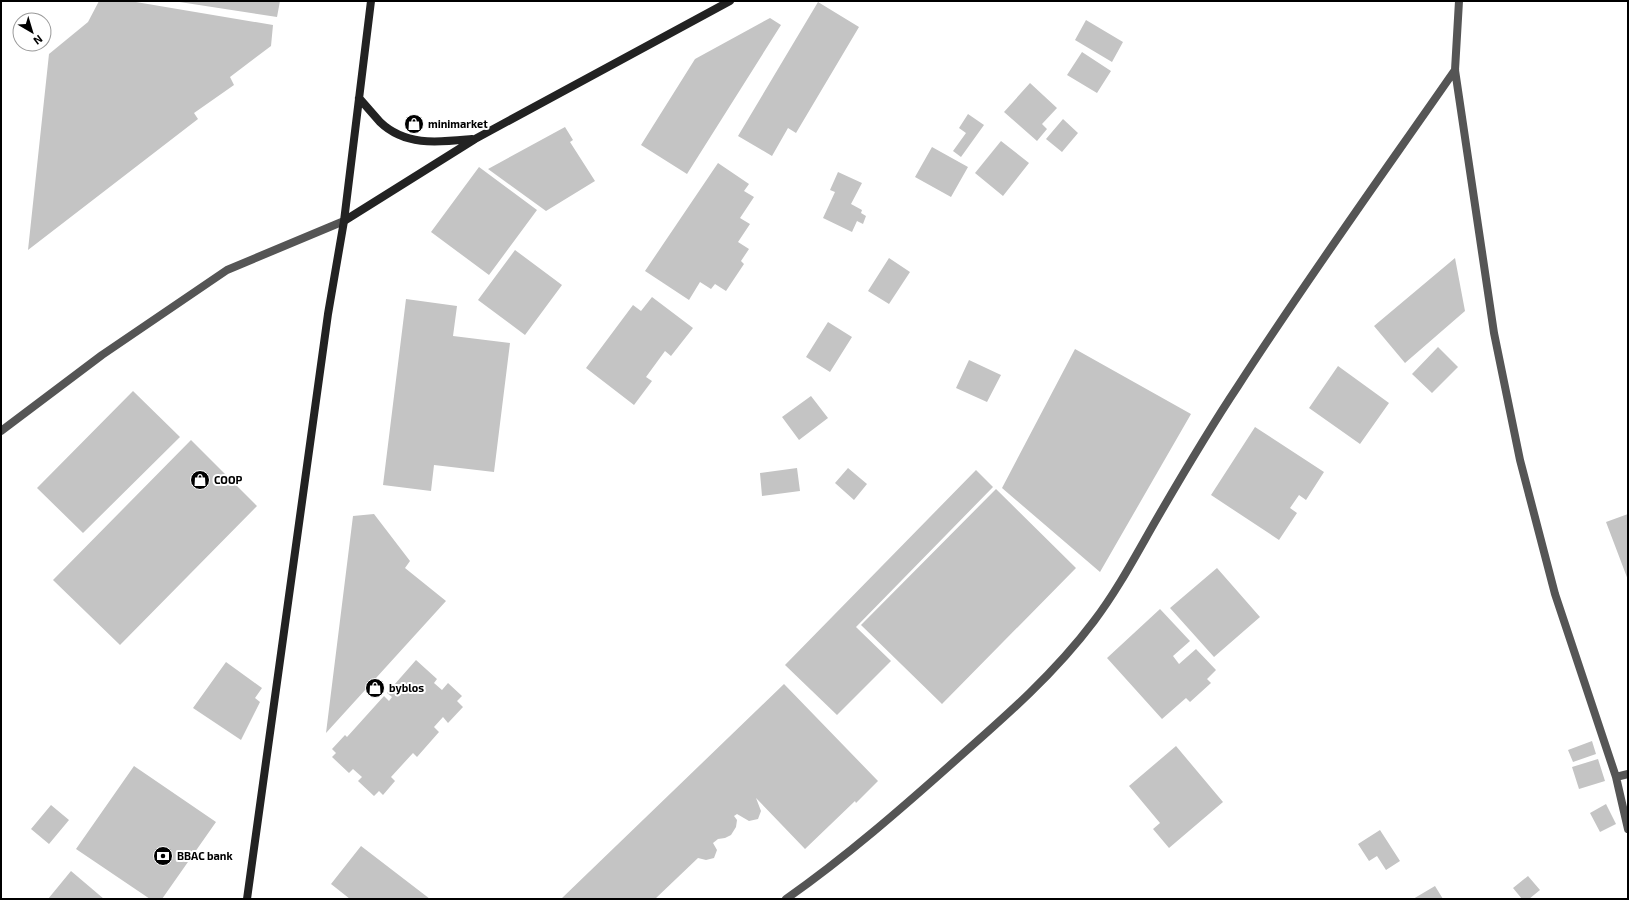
<svg xmlns="http://www.w3.org/2000/svg" width="1629" height="900" font-family="'Exo 2',sans-serif">
<style>
.building{fill:#c4c4c4}
.lines{fill:none;stroke-linecap:round;stroke-linejoin:round}
.minor{stroke:#555;stroke-width:8}
.secondary{stroke:#222;stroke-width:8}
.labels{text-anchor:middle;stroke-width:4;stroke-linejoin:round;paint-order:stroke}
.poi-label{font-size:11px;font-weight:bold;fill:#000;stroke:#fff;text-anchor:start}
</style>
<rect width="100%" height="100%" fill="#fff"/>
<path class="building" d="M99,1H130L273,25L271,46L230,77L234,85L194,113L198,119L28,250L49,54L88,22Z
M173,1H280L277,17Z
M818,2L859,27L796,133L788,128L772,156L738,136Z
M770,18L781,25L687,174L641,145L695,59Z
M1086,20L1123,42L1112,62L1075,40Z
M1082,52L1111,71L1097,93L1067,75Z
M1030,83L1057,108L1042,124L1047,129L1037,141L1004,112Z
M968,114L984,125L961,157L953,151L966,133L959,128Z
M1063,119L1078,133L1062,152L1046,139Z
M565,127L573,140L570,142L595,181L546,211L488,169Z
M1001,141L1029,163L1003,196L975,173Z
M932,147L968,167L951,197L915,177Z
M718,163L749,184L744,191L754,197L740,218L750,224L738,242L749,249L741,261L744,264L726,291L715,284L711,289L700,282L689,300L645,271Z
M479,167L537,210L489,275L431,232Z
M838,172L862,183L851,204L862,210L861,213L866,216L863,224L857,221L852,232L823,218L835,192L830,190Z
M515,250L562,285L525,335L478,300Z
M889,258L910,272L889,304L868,291Z
M1455,258L1465,311L1405,363L1374,326Z
M652,297L693,328L671,356L665,351L646,377L652,381L634,405L586,368L633,305L641,311Z
M406,299L457,306L453,336L510,343L494,472L434,465L431,491L383,485Z
M828,322L852,337L830,372L806,357Z
M1438,347L1458,367L1432,393L1412,374Z
M1075,349L1191,414L1100,572L1002,488Z
M969,360L1001,375L987,402L956,388Z
M1338,366L1389,403L1360,444L1309,408Z
M133,391L180,437L83,533L37,488Z
M811,396L828,418L799,440L782,417Z
M1255,427L1324,472L1306,500L1299,495L1290,508L1297,513L1279,540L1211,495Z
M191,440L257,506L120,645L53,580Z
M797,468L800,491L762,496L760,473Z
M848,468L867,484L854,500L835,483Z
M976,470L993,487L856,627L891,661L837,715L785,665Z
M996,489L1076,568L942,704L861,625Z
M374,514L410,561L405,568L446,601L326,733L353,516Z
M1628,514V580L1606,522Z
M1217,568L1260,617L1214,657L1170,608Z
M1160,609L1190,641L1173,656L1179,664L1196,649L1216,670L1207,679L1211,683L1190,702L1186,698L1162,719L1107,658Z
M416,660L437,679L434,683L442,690L448,683L462,696L457,701L463,707L448,723L443,717L434,727L439,732L417,757L413,753L391,777L395,781L383,795L379,791L374,796L358,781L362,777L353,769L349,773L332,757L336,753L332,749L345,735L347,737L384,696L389,701L392,697L387,693Z
M226,662L262,688L255,698L260,702L241,740L193,708Z
M784,684L878,781L856,803L855,801L805,849L756,798L761,811L758,819L749,821L737,814L734,816L737,820L736,827L731,835L725,838L718,839L713,843L717,850L714,858L706,860L698,858L655,899H561Z
M1592,741L1596,754L1573,762L1568,750Z
M1176,746L1223,802L1169,848L1153,829L1160,823L1129,786Z
M1598,759L1605,781L1579,789L1572,767Z
M134,766L216,822L162,899H150L76,849Z
M1606,804L1616,824L1600,832L1590,813Z
M51,805L69,820L49,844L31,829Z
M1380,830L1400,861L1386,870L1377,856L1369,861L1358,844Z
M361,846L430,899H350L331,884Z
M71,871L104,899H48Z
M1528,876L1540,890L1529,899H1522L1513,888Z
M1435,886L1443,899H1413Z"/>
<g class="lines">
<path class="minor" d="M1459,1L1455,70L1494,333L1520,460L1555,594L1616,777L1628,829
M1,431L102,355L227,270L344,221
M1616,777L1628,774
M786,899C846,857 902,808 957,759C1006,716 1055,673 1094,621C1119,588 1138,551 1159,515C1184,472 1210,428 1238,386C1307,279 1382,175 1455,70"/>
<path class="secondary" d="M359,98C366,106 373,114 380,122C406,147 440,142 472,139
M344,221L475,139L730,1
M247,899L328,314L344,221L371,1"/>
</g>
<defs>
<symbol id="shop-disc" viewBox="-11 -11 22 22"><circle r="9.5" fill="#000" stroke="#fff"/><path d="M-5-2.5h2.3a2.7 3.5 0 0 1 5.4 0H5L5.5 6h-11ZM-1.5-2.5h3a1.5 2.3 0 0 0-3 0Z" fill="#fff"/></symbol>
<symbol id="bank-disc" viewBox="-11 -11 22 22"><circle r="9.5" fill="#000" stroke="#fff"/><path d="M-6-4H6V4H-6ZM0-2.3a2.3 2.3 0 1 0 0 4.6a2.3 2.3 0 1 0 0-4.6Z" fill="#fff"/></symbol>
</defs>
<g fill-rule="evenodd">
<use href="#shop-disc" x="403" y="113" width="22" height="22"/>
<use href="#shop-disc" x="189" y="469" width="22" height="22"/>
<use href="#shop-disc" x="364" y="677" width="22" height="22"/>
<use href="#bank-disc" x="152" y="845" width="22" height="22"/>
</g>
<g class="labels">
<g class="poi-label">
<text x="428" y="128">minimarket</text>
<text x="214" y="484">COOP</text>
<text x="389" y="692">byblos</text>
<text x="177" y="860">BBAC bank</text>
</g>
</g>
<rect width="1629" height="900" fill="none" stroke="#000000" stroke-width="4"/>
<g transform="translate(32 32) rotate(142)"><circle r="19" fill="#ffffff" stroke="#999999"/>
<path d="M0-3L7 15L0 10L-7 15Z" fill="#000000"/>
<text y="-6" font-size="11" font-weight="bold" text-anchor="middle" fill="#000000">N</text>
</g>
</svg>
